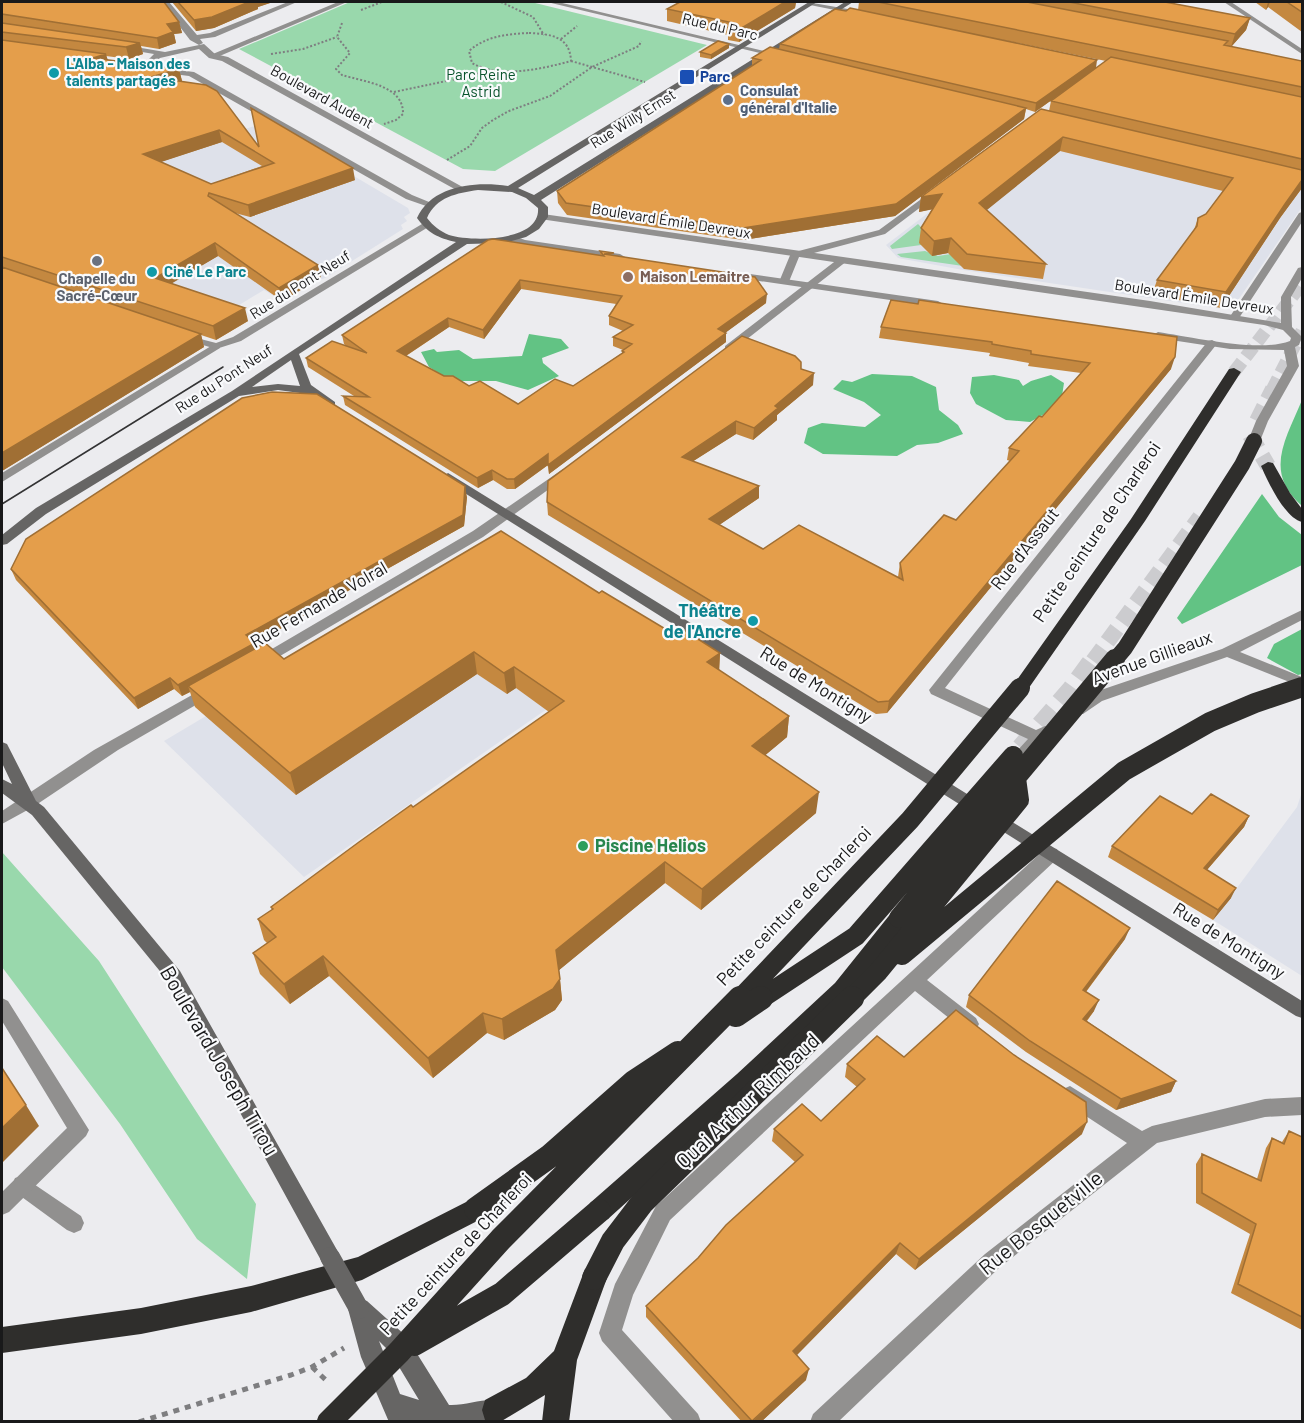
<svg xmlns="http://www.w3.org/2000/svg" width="1304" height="1423" font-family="Barlow,sans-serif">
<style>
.built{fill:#dee1ea}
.green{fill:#99d8ac}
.forest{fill:#62c384}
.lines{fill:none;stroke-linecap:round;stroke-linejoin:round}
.motorway-tunnel-far2{stroke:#cccccf;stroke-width:13;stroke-dasharray:13 6;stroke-linecap:butt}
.motorway-tunnel-far1{stroke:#cccccf;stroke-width:16;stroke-dasharray:16 8;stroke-linecap:butt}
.motorway-tunnel{stroke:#cccccf;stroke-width:20;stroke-dasharray:20 10;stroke-linecap:butt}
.path-far1{stroke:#7e7e80;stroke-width:2;stroke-dasharray:2 2;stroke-linecap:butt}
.path{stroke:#7e7e80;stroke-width:5;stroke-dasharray:6 6;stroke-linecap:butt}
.service{fill:#91908f;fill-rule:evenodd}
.minor{fill:#91908f;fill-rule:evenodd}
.tertiary{fill:#91908f;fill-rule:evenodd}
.secondary{fill:#666564;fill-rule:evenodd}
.motorway{fill:#2f2e2c;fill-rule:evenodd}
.tram{stroke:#333334;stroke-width:1.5}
.secondary-bridge{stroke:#666564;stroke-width:20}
.motorway-bridge-far2{stroke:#2f2e2c;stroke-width:16}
.motorway-bridge-far1{stroke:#2f2e2c;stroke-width:20}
.motorway-bridge{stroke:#2f2e2c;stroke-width:24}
.wall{fill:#c48840;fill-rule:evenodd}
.shaded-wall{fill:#a06f34}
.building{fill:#e49e4b;stroke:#a06f34;stroke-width:1.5;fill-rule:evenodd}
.culture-dot{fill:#0f9aa8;stroke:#f9fafc;stroke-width:2}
.transit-dot{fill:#1a4fb4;stroke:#f9fafc;stroke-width:2}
.service-dot{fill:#5c6f8a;stroke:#f9fafc;stroke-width:2}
.worship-dot{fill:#6b7280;stroke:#f9fafc;stroke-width:2}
.education-dot{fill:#8d6e63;stroke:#f9fafc;stroke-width:2}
.leisure-dot{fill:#2e9e5b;stroke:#f9fafc;stroke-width:2}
.labels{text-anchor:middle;stroke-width:4.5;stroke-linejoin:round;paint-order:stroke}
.far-street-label{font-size:15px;fill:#19191a;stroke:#f9fafc}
.far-culture-label{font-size:15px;font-weight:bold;fill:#0d838f;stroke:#f9fafc;text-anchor:start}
.far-park-label{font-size:15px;fill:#08532c;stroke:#f9fafc}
.far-transit-label{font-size:15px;font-weight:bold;fill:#164399;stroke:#f9fafc;text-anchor:start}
.far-service-label{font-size:15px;font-weight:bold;fill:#4e5e75;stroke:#f9fafc;text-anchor:start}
.far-education-label{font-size:15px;font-weight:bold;fill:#785e54;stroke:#f9fafc;text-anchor:start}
.far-worship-label{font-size:15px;font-weight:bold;fill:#5b616d;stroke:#f9fafc}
.street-label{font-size:18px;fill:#19191a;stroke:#f9fafc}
.culture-label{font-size:18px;font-weight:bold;fill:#0d838f;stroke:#f9fafc;text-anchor:end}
.leisure-label{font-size:18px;font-weight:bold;fill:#27864d;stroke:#f9fafc;text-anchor:start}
.near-street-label{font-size:21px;fill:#19191a;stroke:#f9fafc}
</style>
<rect width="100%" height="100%" fill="#ececef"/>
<path class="built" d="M264,123L408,208L410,213L404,217L407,221L401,225L403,229L325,278L274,296L264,290L226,313L159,323L81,161L214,139Z
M1045,124L1302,186V207L1234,306L1224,309L963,270L898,258L886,245Z
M504,539L547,709L304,877L164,741Z
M1302,792V976L1213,920L1297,807Z"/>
<path class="green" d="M350,2H531L707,45L495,171L463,169L239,49Z
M918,224L930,236L922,239L921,245L892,249L890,246Z
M925,251L938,256L951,254L963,266L901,257L897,254Z
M2,852L99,961L256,1204L247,1279L197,1239L120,1124L2,967Z"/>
<path class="forest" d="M529,334L561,339L569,348L542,358L543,363L559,376L528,390L496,381H451L429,367L421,352L434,349L437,352L459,350L473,359L522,356Z
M872,374L912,376L936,387L939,410L958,425L963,434L938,443L917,445L897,456L823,454L804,443L808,428L822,423L865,427L881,415L864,402L833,389L842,380L852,382Z
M994,375L1019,380L1023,386L1031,381L1051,375L1064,383L1062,396L1043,415L1030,422L1006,420L976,404L970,393L972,377Z
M1302,400V506C1263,472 1286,439 1302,400Z
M1262,494L1279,517L1302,535V565L1182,624L1177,618Z
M1302,629V674L1298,675L1267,658L1274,644Z"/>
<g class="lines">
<path class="motorway-tunnel-far2" d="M1234,372L1302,284
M1272,390L1302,331"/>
<path class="motorway-tunnel-far1" d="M1257,421L1273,389
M1250,435L1268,466
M1093,661L1200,517"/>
<path class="motorway-tunnel" d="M1021,748L1072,689L1094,659"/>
<path class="path-far1" d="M501,2L533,17L544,35
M361,10L382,2
M342,23L337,37L350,53L336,69L342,75C364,82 404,85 403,114L396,120L384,124
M529,33C550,34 570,36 571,61C541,69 500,79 472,63L469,51C486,36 507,34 529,33Z
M561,39L577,26
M271,54L303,49L337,37
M571,61L645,82
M394,92L475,75L484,70
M447,160L470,146L482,128L493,120L509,111L550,96L592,67L639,46L641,41"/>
<path class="path" d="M312,1367L328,1382
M139,1422L291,1375L312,1367L344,1348"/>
<path class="service" d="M1224,2H1231L1302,49V54Z
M1302,212V222L1239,318L1238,320H1230L1229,318L1299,213Z
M216,343L220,344V348L2,482V473Z
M22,1176L81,1216L84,1223L81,1230L74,1233L67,1230L15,1192L12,1185L15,1178Z"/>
<path class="minor" d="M161,2H169L197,35L210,33L288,2H297L215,37L200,39L203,43L199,45L190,40Z
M338,2H347L215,58L208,56Z
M547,2H558L785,56L781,58Z
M935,189L938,190V194L885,234L799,257L788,284L779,282L791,253L879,230Z
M422,224L430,226L241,341L216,349L180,338L185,335L216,343L233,337Z
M838,259L847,261L733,350H725V346Z
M1212,340L1218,343L1216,345L945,688L1036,730L1045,726L1050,727L1053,731L1050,735L1017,772H1005L1003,768L1005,764L1028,739L931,694L929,690L1208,341Z
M563,469L569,473L567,476L483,537L263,666H253L251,663L253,660L473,531Z
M1302,610V620L1240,652L1302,677V687L1227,657L1102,701L1083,714H1073L1071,710L1092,693L1222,649Z
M208,686L213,687L215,691L213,695L118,750L33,807L2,824V811L94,750Z
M1051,848L1057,849L1059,854L1057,859L927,980L976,1018L979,1024L976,1030L970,1032L964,1030L915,991L670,1220L633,1295L622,1330L698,1414L701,1422H674L602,1341L599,1333L615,1284L656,1206L1045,849Z
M2,998L8,1001L89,1130L86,1136L9,1212L2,1215V1192L67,1128L2,1021Z
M1070,1086L1142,1131L1152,1126L1265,1099L1302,1097V1115L1265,1117L1157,1143L999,1268L838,1422H810L813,1414L985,1254L1127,1143L1063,1101L1060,1095L1063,1089Z"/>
<path class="tertiary" d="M807,2L865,12L869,14L865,16L810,5Z
M118,44L165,52L204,44L215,54L228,57L468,190L460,192L222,61L209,58L199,49L160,58L151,68L147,66L148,60L154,54L118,48Z
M161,68L194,72L412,195L434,204L429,207L406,199L189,76L158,72L157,70Z
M543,214L1150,301L1281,323V297L1298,268L1302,267V278L1291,297L1292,327L1302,337L1299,345L1295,347L1299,366L1268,421L1260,441L1254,445L1248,441L1256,421L1287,366L1284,350L1230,349L1158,338L1153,335L1158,332C1192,337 1259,353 1290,341L1291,338L1283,330L1264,325L540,219L538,217Z
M511,235L525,240L620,254L625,257L620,260L523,246L507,240L506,238Z
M736,272L938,301L943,304L938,307L732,277L731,275Z"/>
<path class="secondary" d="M809,2H817L518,188L534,195L845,2H853L541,200L548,207V217L539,229L526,237L504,243L467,244L299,354L311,385L335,402V406H327L307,394L278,390L239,396L46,514L7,544L2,545V535L36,508L232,391L456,242C438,238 428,233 417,218C432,185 476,181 508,186ZM478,190L512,192L526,198L538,208C541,242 472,242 449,235C440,231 433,226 427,218C436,197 457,193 478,190ZM291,360L300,386L278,384L252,387Z
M448,473L1302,1001V1018L1296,1016L444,480L442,477Z
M2,742L7,744L36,801L44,807L180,971L337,1250L340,1257L337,1264L330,1267L323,1264L168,981L32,815L2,793V779L12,784L2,763Z
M359,1298L367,1301L406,1336L449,1405C467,1406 488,1396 503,1402L506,1410L503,1418L494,1422H389L361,1357L348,1309L351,1301ZM379,1341L390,1352L419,1400L400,1394Z"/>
<path class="motorway" d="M1234,368L1241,372L1145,521L1026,692L1020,694L1014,692L1011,688L1014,684L1131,519L1229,369Z
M1268,462L1273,463L1290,493L1302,509V522C1285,518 1268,482 1261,466Z
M899,910L906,912L909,918L906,924L851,995L753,1088L608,1219L599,1223L590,1219L587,1211L590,1203L737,1074L835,983L892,912Z
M476,1197L485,1201L488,1209L485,1217L362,1280L251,1312L141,1334L2,1353V1327L141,1308L251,1286L358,1257Z
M594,1265L603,1269L607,1278L577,1360L569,1422H542L545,1395L500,1422L485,1420L482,1410L485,1400L526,1378L554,1351L585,1269Z"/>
<path class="tram" d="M2,504L223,367"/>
<path class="secondary-bridge" d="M330,1257L359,1309"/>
<path class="motorway-bridge-far2" d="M1114,661L1125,648L1242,465L1254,441"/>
<path class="motorway-bridge-far1" d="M899,918L1115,659
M902,955L1124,771L1210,722L1255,703L1302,687
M739,1000L910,820L1020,688
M759,1000L856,936L1013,756
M850,1000L878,972L1019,800L1013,756"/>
<path class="motorway-bridge" d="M736,1015L761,998
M476,1209L550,1156L634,1082L678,1053
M594,1278L613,1241L642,1203L852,998
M414,1344L502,1294L599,1211
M329,1422L399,1352L501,1239L740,998"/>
</g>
<path class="wall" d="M2,2L179,22L182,33L174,34L176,43L159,49L141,46L143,54L129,59L106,56L108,60L179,69L182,81H180L259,147L355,180L250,217L235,213L321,278L282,301L218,256L171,283L248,321L216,340L201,335L204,347L2,471ZM222,142L262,166L211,184L160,162Z
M172,2H273L258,7V9L214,28L196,31Z
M680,2H796L795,8L739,42L728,40V35L667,21V9Z
M859,2H1165L1250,18L1246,30L1231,47L1302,61V188L1280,218L1221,308L1152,295L1157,280L1194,230L1198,218L1206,214L1223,191L1060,151L986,210L1046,264L1043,279L964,269L948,253L932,256L919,243L921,228L932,209L919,212L921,197L1049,111L1051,101L1106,61L993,38L1096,68L1035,112L1026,109L1024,119L895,216L743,240L567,215L558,203L557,191L752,66V58L779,49L780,44L846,11L858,10Z
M1255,2H1302V32L1268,7L1266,10Z
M729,48L711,59L700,57V52Z
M600,251L766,303L726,332V342L549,474L548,465L515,489H507L493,480L478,488L345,405L343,396H354L308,367L306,358L346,346L344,344L342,335L600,255ZM521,289L616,304L609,316V325L623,331L613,337V346L623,350L622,351V353L573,386L518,404L444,376L406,356L449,327L484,339Z
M891,300L1171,369L887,713L876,714L548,515L547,502L801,369L813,385L777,415V420L753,440L736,434L693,461L759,498L719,525L763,549L898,577L900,563L956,520L1010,461L1007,460L1009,448L1042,417L1081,373L1028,366L1029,363L989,356L990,353L879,338L881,327Z
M467,497L464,526L255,643L256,647L284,659L599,593L672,633L720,653L719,670L789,716L787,737L765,755L816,813L701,910L665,883L559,970L562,1000L555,1010L504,1040L487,1033L433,1078L329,976L290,1004L260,974L253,953L267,943L264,940L258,919L272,910L271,907L549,712L516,688L507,694L477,674L296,795L195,707L190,692L182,696L174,689L138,709L16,580L11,569Z
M1192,814L1249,816L1244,827L1207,870L1231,898L1213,920L1108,857L1112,846Z
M1125,939L1086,992L1094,1011L1087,1021L1176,1081L1171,1092L1116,1110L1026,1052L966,1007L969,995Z
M904,1057L1082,1134L915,1270L896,1254L797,1355L806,1380L761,1422H742L646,1317V1306L698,1258L795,1162L772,1141L774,1129L821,1121L857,1087L845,1077L847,1064Z
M1289,1131L1302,1137V1330L1231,1293L1250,1234L1196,1203V1164L1202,1154L1257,1179L1266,1148L1272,1138L1282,1142Z"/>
<path class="shaded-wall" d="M249,2H273L258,7V9L214,28L196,31L194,20Z
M785,2H796L795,8L739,42L740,29Z
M1268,2H1270L1268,7L1266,10Z
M1250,18L1246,30L1231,47L1235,34Z
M179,22L182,33L174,34L176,43L159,49L157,38L167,24Z
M140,43L143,54L129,59L126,47Z
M729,44V48L711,59V55Z
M106,54L109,65L93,58Z
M1097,60L1096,68L1035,112L1036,103Z
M179,69L182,81L154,89L151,77Z
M1026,108L1024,119L895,216L743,240V228Z
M219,130L222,142L146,167L143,154Z
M1063,137L1060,151L977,218L979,203Z
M353,168L355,180L250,217L248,205Z
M1302,180V188L1280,218L1221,308L1226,292L1285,204Z
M942,194L939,208L919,212L921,197Z
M951,238L948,253L932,256L934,241Z
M215,243L218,256L159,291L155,278Z
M318,265L321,278L282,301L279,288Z
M520,280L521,289L484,339L483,330Z
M767,294L766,303L717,339L718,329Z
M245,308L248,321L216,340L213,326Z
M448,318L449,327L398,361L397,351Z
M726,333V342L549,474L548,465L515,489L514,479L548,454Z
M201,334L204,347L2,471V453Z
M1175,357L1171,369L887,713L889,701Z
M814,373L813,385L777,415V420L753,440L754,428L775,406Z
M736,421V434L681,469L682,457Z
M492,470L493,480L478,488L477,478Z
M465,486L467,497L464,526L255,643L258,654L188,686L190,692L182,696L178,685L246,635Z
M759,486V498L709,532V519Z
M474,652L477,674L296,795L290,773Z
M720,653L719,674L707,662Z
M514,667L516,688L507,694L504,673Z
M170,678L174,689L138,709L134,698Z
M789,716L787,737L750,768L752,746Z
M819,792L816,813L701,910L702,889Z
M1249,816L1244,827L1199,879L1204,868Z
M665,862V883L558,971L556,950Z
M1236,888L1231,898L1213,920L1218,910Z
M1130,928L1125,939L1078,1002L1083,990Z
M323,956L329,976L290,1004L284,984Z
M560,979L562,1000L555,1010L504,1040L502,1019Z
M1099,1000L1094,1011L1079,1030L1083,1019Z
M483,1013L487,1033L433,1078L428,1058Z
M1176,1081L1171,1092L1116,1110L1121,1099Z
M26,1105L39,1126L2,1163V1128Z
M1087,1122L1082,1134L915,1270L919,1259Z
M900,1243L896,1254L791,1361L793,1351Z
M809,1369L806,1380L761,1422H752Z"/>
<path class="building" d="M2,2H164L179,22L167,24L173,32L157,38L2,14Z
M178,2H249L212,17L194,20Z
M680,2H785L740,29L728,27L734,23L667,9Z
M878,2H1027L1228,41L1224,45L1302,61V87Z
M1069,2H1165L1250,18L1235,34Z
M1287,2H1302V12Z
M850,8L1097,60L1036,103L780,44L835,9L846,11Z
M2,23L140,43L126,47L2,32Z
M2,40L106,54L93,58L179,69L151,77L206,85L217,91L259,147L251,108L353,168L248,205L209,193L208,196L318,265L279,288L215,243L155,278L245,308L213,326L2,257ZM219,130L274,163L211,184L143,154Z
M718,41L729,44L711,55L700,52Z
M770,47L1026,108L896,204L743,228L566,203L557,191L761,60L752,58Z
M1111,57L1302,97V159L1051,101Z
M1041,109L1302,170V180L1285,204L1226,292L1157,280L1197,226L1198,218L1206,214L1233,178L1063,137L979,203L1046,264L967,254L951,238L934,241L921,228L942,194L921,197Z
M493,239L604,256L600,251L614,253L604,254L755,277L767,294L718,329L726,333L548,465V454L514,479H507L492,470L477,478L343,396L369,397L306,358L332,341L367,353L342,335L488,240ZM520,280L622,296L609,316L633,325L613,337L632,344L622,351L624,352L573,386L555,379L518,404L480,381L469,386L453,376H444L397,351L448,318L483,330Z
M2,267L201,334L2,453Z
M891,300L918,304L919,300L1177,337L1175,357L889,701L878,702L547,502L548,481L742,336L795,356L801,362V369L814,373L775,406L778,408L754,428L736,421L682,457L759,486L709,519L763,549L799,525L903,580L900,563L944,515L956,520L1019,451L1009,448L1039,416L1042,417L1090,363L1031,354V351L992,344V342L881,327Z
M272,392L317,394L465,486L463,515L246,635L255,643L178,685L170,678L134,698L11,569L26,539L242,398Z
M501,531L599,593L602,591L672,633L679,627L720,653L707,662L789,716L752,746L819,792L702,889L665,862L556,950L560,979L553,989L502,1019L483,1013L428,1058L323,956L284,984L253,953L276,937L258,919L273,909L271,907L359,842L411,805L413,807L564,701L514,667L504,673L474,652L290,773L188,686L265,643L284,659Z
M1211,794L1249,816L1204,868L1236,888L1218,910L1112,846L1160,796L1192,814Z
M1057,881L1130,928L1083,990L1099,1000L1083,1019L1176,1081L1121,1099L1030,1041L969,995Z
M956,1010L1014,1055L1086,1102L1087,1122L919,1259L900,1243L793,1351L809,1369L752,1421L646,1306L698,1258L726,1225L803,1155L774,1129L802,1104L821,1121L865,1079L847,1064L877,1036L904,1057Z
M2,1068L26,1105L2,1128Z
M1289,1131L1302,1137V1317L1238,1284L1256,1224L1202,1193V1154L1261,1181L1272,1138L1284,1144Z"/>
<g class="culture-dot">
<circle cx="54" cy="73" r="6"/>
<circle cx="152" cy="272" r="6"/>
<circle cx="753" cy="621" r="6"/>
</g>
<rect class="transit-dot" x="679" y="69" width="16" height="16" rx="3"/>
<circle class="service-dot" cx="728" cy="100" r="6"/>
<circle class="worship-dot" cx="97" cy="261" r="6"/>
<circle class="education-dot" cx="628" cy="277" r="6"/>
<circle class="leisure-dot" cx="583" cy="846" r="6"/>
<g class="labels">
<g class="far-street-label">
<text transform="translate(720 27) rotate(13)" y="5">Rue du Parc</text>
<text transform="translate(322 97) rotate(29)" y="5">Boulevard Audent</text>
<text transform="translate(633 119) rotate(-32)" y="5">Rue Willy Ernst</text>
<text transform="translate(671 221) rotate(9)" y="5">Boulevard Émile Devreux</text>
<text transform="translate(300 285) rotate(-32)" y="5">Rue du Pont-Neuf</text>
<text transform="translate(1194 297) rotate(9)" y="5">Boulevard Émile Devreux</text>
<text transform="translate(224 379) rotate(-33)" y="5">Rue du Pont Neuf</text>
</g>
<g class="far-culture-label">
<text x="66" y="69">L'Alba - Maison des<tspan x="66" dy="17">talents partagés</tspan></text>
<text x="164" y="277">Ciné Le Parc</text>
</g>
<g class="far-park-label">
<text x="481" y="80">Parc Reine<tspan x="481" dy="17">Astrid</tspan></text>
</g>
<g class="far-transit-label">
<text x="700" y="82">Parc</text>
</g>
<g class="far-service-label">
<text x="740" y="96">Consulat<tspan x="740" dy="17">général d'Italie</tspan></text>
</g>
<g class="far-education-label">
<text x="640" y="282">Maison Lemaitre</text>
</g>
<g class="far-worship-label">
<text x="97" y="284">Chapelle du<tspan x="97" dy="17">Sacré-Cœur</tspan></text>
</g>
<g class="street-label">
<text transform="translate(1097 532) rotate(-56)" y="6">Petite ceinture de Charleroi</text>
<text transform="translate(1025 549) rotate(-52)" y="6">Rue d'Assaut</text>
<text transform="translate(319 605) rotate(-30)" y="6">Rue Fernande Volral</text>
<text transform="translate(1152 658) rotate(-20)" y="6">Avenue Gillieaux</text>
<text transform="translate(816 685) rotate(32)" y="6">Rue de Montigny</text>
<text transform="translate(794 906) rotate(-46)" y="6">Petite ceinture de Charleroi</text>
<text transform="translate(1229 941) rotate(32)" y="6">Rue de Montigny</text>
<text transform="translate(456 1254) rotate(-47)" y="6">Petite ceinture de Charleroi</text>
</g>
<g class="culture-label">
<text x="741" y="617">Théâtre<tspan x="741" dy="21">de l'Ancre</tspan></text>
</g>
<g class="leisure-label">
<text x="595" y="852">Piscine Helios</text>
</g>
<g class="near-street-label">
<text transform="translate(219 1061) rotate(60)" y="7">Boulevard Joseph Tirou</text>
<text transform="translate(748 1101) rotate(-43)" y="7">Quai Arthur Rimbaud</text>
<text transform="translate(1041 1223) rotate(-39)" y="7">Rue Bosquetville</text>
</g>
</g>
<rect width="1304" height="1423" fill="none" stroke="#19191a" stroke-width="6"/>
</svg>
